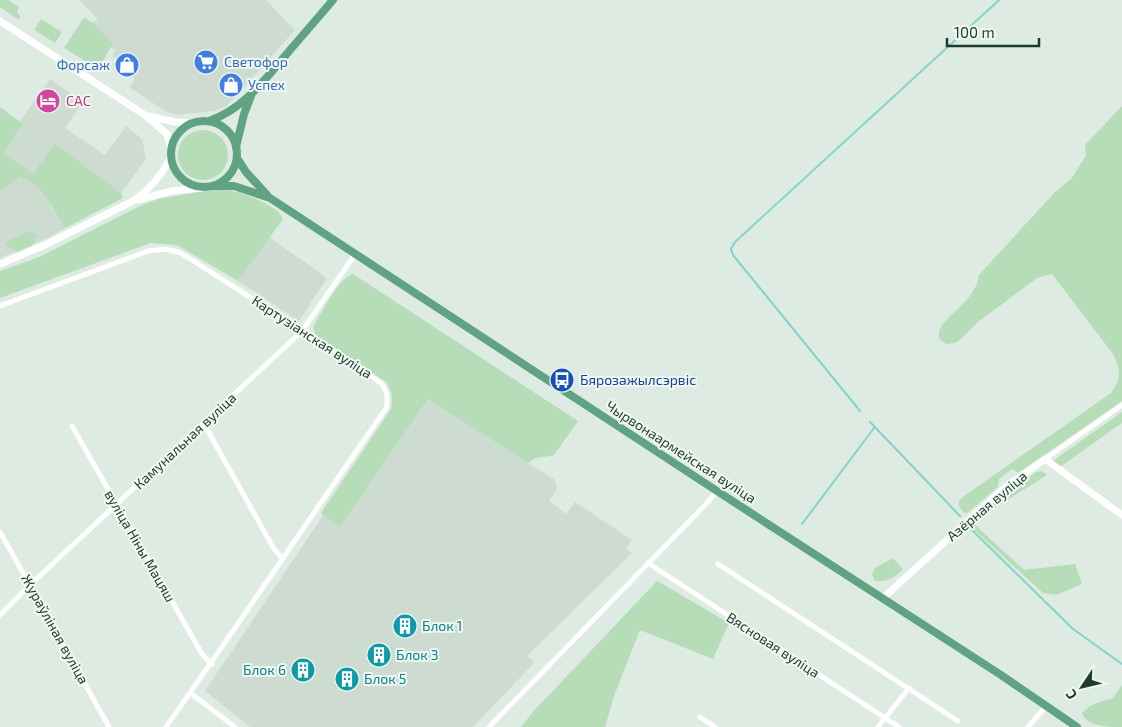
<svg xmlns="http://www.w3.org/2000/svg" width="1122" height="727" font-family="'Exo 2',sans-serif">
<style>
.built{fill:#cddbd1}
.green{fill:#b6ddb7}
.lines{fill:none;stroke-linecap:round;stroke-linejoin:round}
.stream{stroke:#83d3cc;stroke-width:2}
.street{stroke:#fff;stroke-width:5}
.secondary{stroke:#fff;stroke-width:7}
.primary{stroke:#60a382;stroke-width:8}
.labels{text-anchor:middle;stroke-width:4;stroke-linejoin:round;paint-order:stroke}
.shop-label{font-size:14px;fill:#366cbe;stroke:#eff7f1;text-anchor:start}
.hotel-label{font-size:14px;fill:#b23c85;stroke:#eff7f1;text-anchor:start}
.street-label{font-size:14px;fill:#1f3b2d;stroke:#eff7f1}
.transit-label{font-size:14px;fill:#164399;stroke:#eff7f1;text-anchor:start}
.culture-label{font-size:14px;fill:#0d838f;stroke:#eff7f1;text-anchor:start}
</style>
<rect width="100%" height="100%" fill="#deebe2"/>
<path class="built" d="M79,0H266L295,30L226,107L214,111L176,115L165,111L129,87L135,79L118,59L112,57L115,50L110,47L112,43L93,23L98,19Z
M50,79L74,96L77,93L86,98L65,128L105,155L126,126L142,139L146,159L121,193L55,143L33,175L3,153L23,124L20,121Z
M20,177L29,180L42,192L65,228L50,237L0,258V191Z
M269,237L327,278L299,321L238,281Z
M428,399L555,480L557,489L549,501L566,514L575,502L632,540L626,549L632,553L527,656L535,662L473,727H250L205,691L324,514L340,527Z"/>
<path class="green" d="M0,0H8L19,7L17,12L20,16L19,20L0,7Z
M85,18L93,23L113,43L103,61L93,66L64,48L83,19Z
M41,19L62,32L55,43L34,30Z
M1122,106V401L1018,473L1012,469L999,479L998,487L967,513L963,512L959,506V501L964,496L1111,393C1122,377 1121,372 1113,354L1052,274L1037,278L978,322L962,338L955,343L946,344L939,339C939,335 938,331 941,327C952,310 976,299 979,275L1055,192L1072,178L1086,155L1085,145Z
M0,107L23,124L3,153L33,174L55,143L121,193L123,198L65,228C53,209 42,184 20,177L0,191Z
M178 155a25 25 0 1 1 50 0a25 25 0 1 1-50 0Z
M210,190C216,190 221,189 227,190C240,191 279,206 283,219L238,281L177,245L151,243L0,298V271L39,257L142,205L158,199Z
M31,231L37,235L33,245L17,252L7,246L6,243L9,240Z
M353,274L578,421L554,455C543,459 541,453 528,463L428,399L340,527L321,513L391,409C393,398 392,391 386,382L319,338L316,335L313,327C321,314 339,277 353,274Z
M1122,412V423L1060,467L1054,460Z
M1042,471L1047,475L977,519L993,502L1036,472Z
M972,522L1024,570L1075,564L1082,584L1057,595L1043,593L969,525Z
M893,558L903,569C894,578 888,582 875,581L872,575L875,568Z
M657,581L729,623L713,659L640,630L614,696L605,727H521L532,713Z
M1122,685V727C1107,727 1087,727 1082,713C1091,704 1099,701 1112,699Z"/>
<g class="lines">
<path class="stream" d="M860,411L733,255L731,249L735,242L999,0
M870,422L960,516
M802,524L874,428
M970,528L1073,629L1122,664"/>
<path class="street" d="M0,306L148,251L166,249L181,253L351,362L382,384L387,394V407C313,513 241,621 166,727
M204,424L274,549L282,558
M72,426L202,654L212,664
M1045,459L1122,405
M0,532L109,727
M648,563L899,727
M718,564L958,721
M0,615L30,585L302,331L356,253
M190,693L235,727
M700,717L715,727
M489,727L708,502L717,491
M878,727L909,688
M1028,727L1047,705"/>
<path class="secondary" d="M0,21L145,115L167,134L171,149
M148,116L175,122L193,123
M138,200L172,191L201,188
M0,264L47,244L133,201C149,190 162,175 171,157
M883,598L1003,489L1045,459L1122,515"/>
<path class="primary" d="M171 154a33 33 0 1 1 66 0a33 33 0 1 1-66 0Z
M209,121C242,110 263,82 285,56C301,37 317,19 333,0
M236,147L244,114L251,96
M237,158L246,172L267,195
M214,186H234L270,198L717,491L1001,675L1077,727"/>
</g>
<defs>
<symbol id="supermarket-disc" viewBox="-11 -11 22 22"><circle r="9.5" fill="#3f7fe0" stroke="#eff7f1"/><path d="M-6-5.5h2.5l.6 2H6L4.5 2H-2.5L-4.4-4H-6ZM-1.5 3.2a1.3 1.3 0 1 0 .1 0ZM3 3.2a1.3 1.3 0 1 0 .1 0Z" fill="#fff"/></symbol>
<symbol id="shop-disc" viewBox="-11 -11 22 22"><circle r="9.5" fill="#3f7fe0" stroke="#eff7f1"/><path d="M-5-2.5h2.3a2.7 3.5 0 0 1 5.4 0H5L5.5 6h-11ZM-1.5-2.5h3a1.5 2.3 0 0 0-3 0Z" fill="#fff"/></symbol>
<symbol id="hotel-disc" viewBox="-11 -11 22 22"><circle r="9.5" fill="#d1479c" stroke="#eff7f1"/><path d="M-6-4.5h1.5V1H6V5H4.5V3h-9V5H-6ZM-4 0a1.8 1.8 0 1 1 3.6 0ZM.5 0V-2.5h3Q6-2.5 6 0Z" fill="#fff"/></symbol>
<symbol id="bus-disc" viewBox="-11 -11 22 22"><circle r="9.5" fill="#1a4fb4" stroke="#eff7f1"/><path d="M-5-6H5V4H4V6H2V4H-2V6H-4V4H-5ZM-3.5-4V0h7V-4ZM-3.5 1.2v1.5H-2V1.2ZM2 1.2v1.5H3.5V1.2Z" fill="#fff"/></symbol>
<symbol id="building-disc" viewBox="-11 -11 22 22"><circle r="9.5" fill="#0f9aa8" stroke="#eff7f1"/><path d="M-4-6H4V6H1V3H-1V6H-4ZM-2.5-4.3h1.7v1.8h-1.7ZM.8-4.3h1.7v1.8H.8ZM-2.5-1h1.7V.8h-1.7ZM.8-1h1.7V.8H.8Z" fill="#fff"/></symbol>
</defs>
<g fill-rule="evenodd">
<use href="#supermarket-disc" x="192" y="48" width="28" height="28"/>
<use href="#shop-disc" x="113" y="51" width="28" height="28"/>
<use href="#shop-disc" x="217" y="71" width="28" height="28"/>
<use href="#hotel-disc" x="34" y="87" width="28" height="28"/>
<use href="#bus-disc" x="548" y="366" width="28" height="28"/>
<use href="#building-disc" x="391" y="612" width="28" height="28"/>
<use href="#building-disc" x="365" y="641" width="28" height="28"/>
<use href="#building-disc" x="289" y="656" width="28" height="28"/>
<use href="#building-disc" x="333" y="665" width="28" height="28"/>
</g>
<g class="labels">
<g class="shop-label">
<text x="224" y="67">Светофор</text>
<text x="110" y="70" text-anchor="end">Форсаж</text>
<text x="248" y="90">Успех</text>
</g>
<g class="hotel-label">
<text x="66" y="106">САС</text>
</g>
<g class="street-label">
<text transform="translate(312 337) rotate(33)" y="5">Картузіанская вуліца</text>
<text transform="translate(185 441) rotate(-43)" y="5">Камунальная вуліца</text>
<text transform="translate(681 452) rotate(33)" y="5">Чырвонаармейская вуліца</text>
<text transform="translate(987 506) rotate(-40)" y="5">Азёрная вуліца</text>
<text transform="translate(140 546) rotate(60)" y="5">вуліца Ніны Мацяш</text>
<text transform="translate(55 629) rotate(61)" y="5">Жураўліная вуліца</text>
<text transform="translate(773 645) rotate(33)" y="5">Вясновая вуліца</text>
</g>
<g class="transit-label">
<text x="580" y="385">Бярозажылсэрвіс</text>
</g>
<g class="culture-label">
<text x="422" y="631">Блок 1</text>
<text x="396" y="660">Блок 3</text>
<text x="286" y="675" text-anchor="end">Блок 6</text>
<text x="364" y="684">Блок 5</text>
</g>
</g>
<g transform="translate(1082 687) rotate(235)" stroke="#eff7f1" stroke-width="4" paint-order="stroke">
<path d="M0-4L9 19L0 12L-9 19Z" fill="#1f3b2d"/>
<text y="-8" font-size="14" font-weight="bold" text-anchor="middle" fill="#1f3b2d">С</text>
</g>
<path d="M947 38v8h92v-8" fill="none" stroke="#1f3b2d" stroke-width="2.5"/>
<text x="954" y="38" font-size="15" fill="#1f3b2d" stroke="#eff7f1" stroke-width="4" paint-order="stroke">100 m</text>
</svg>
